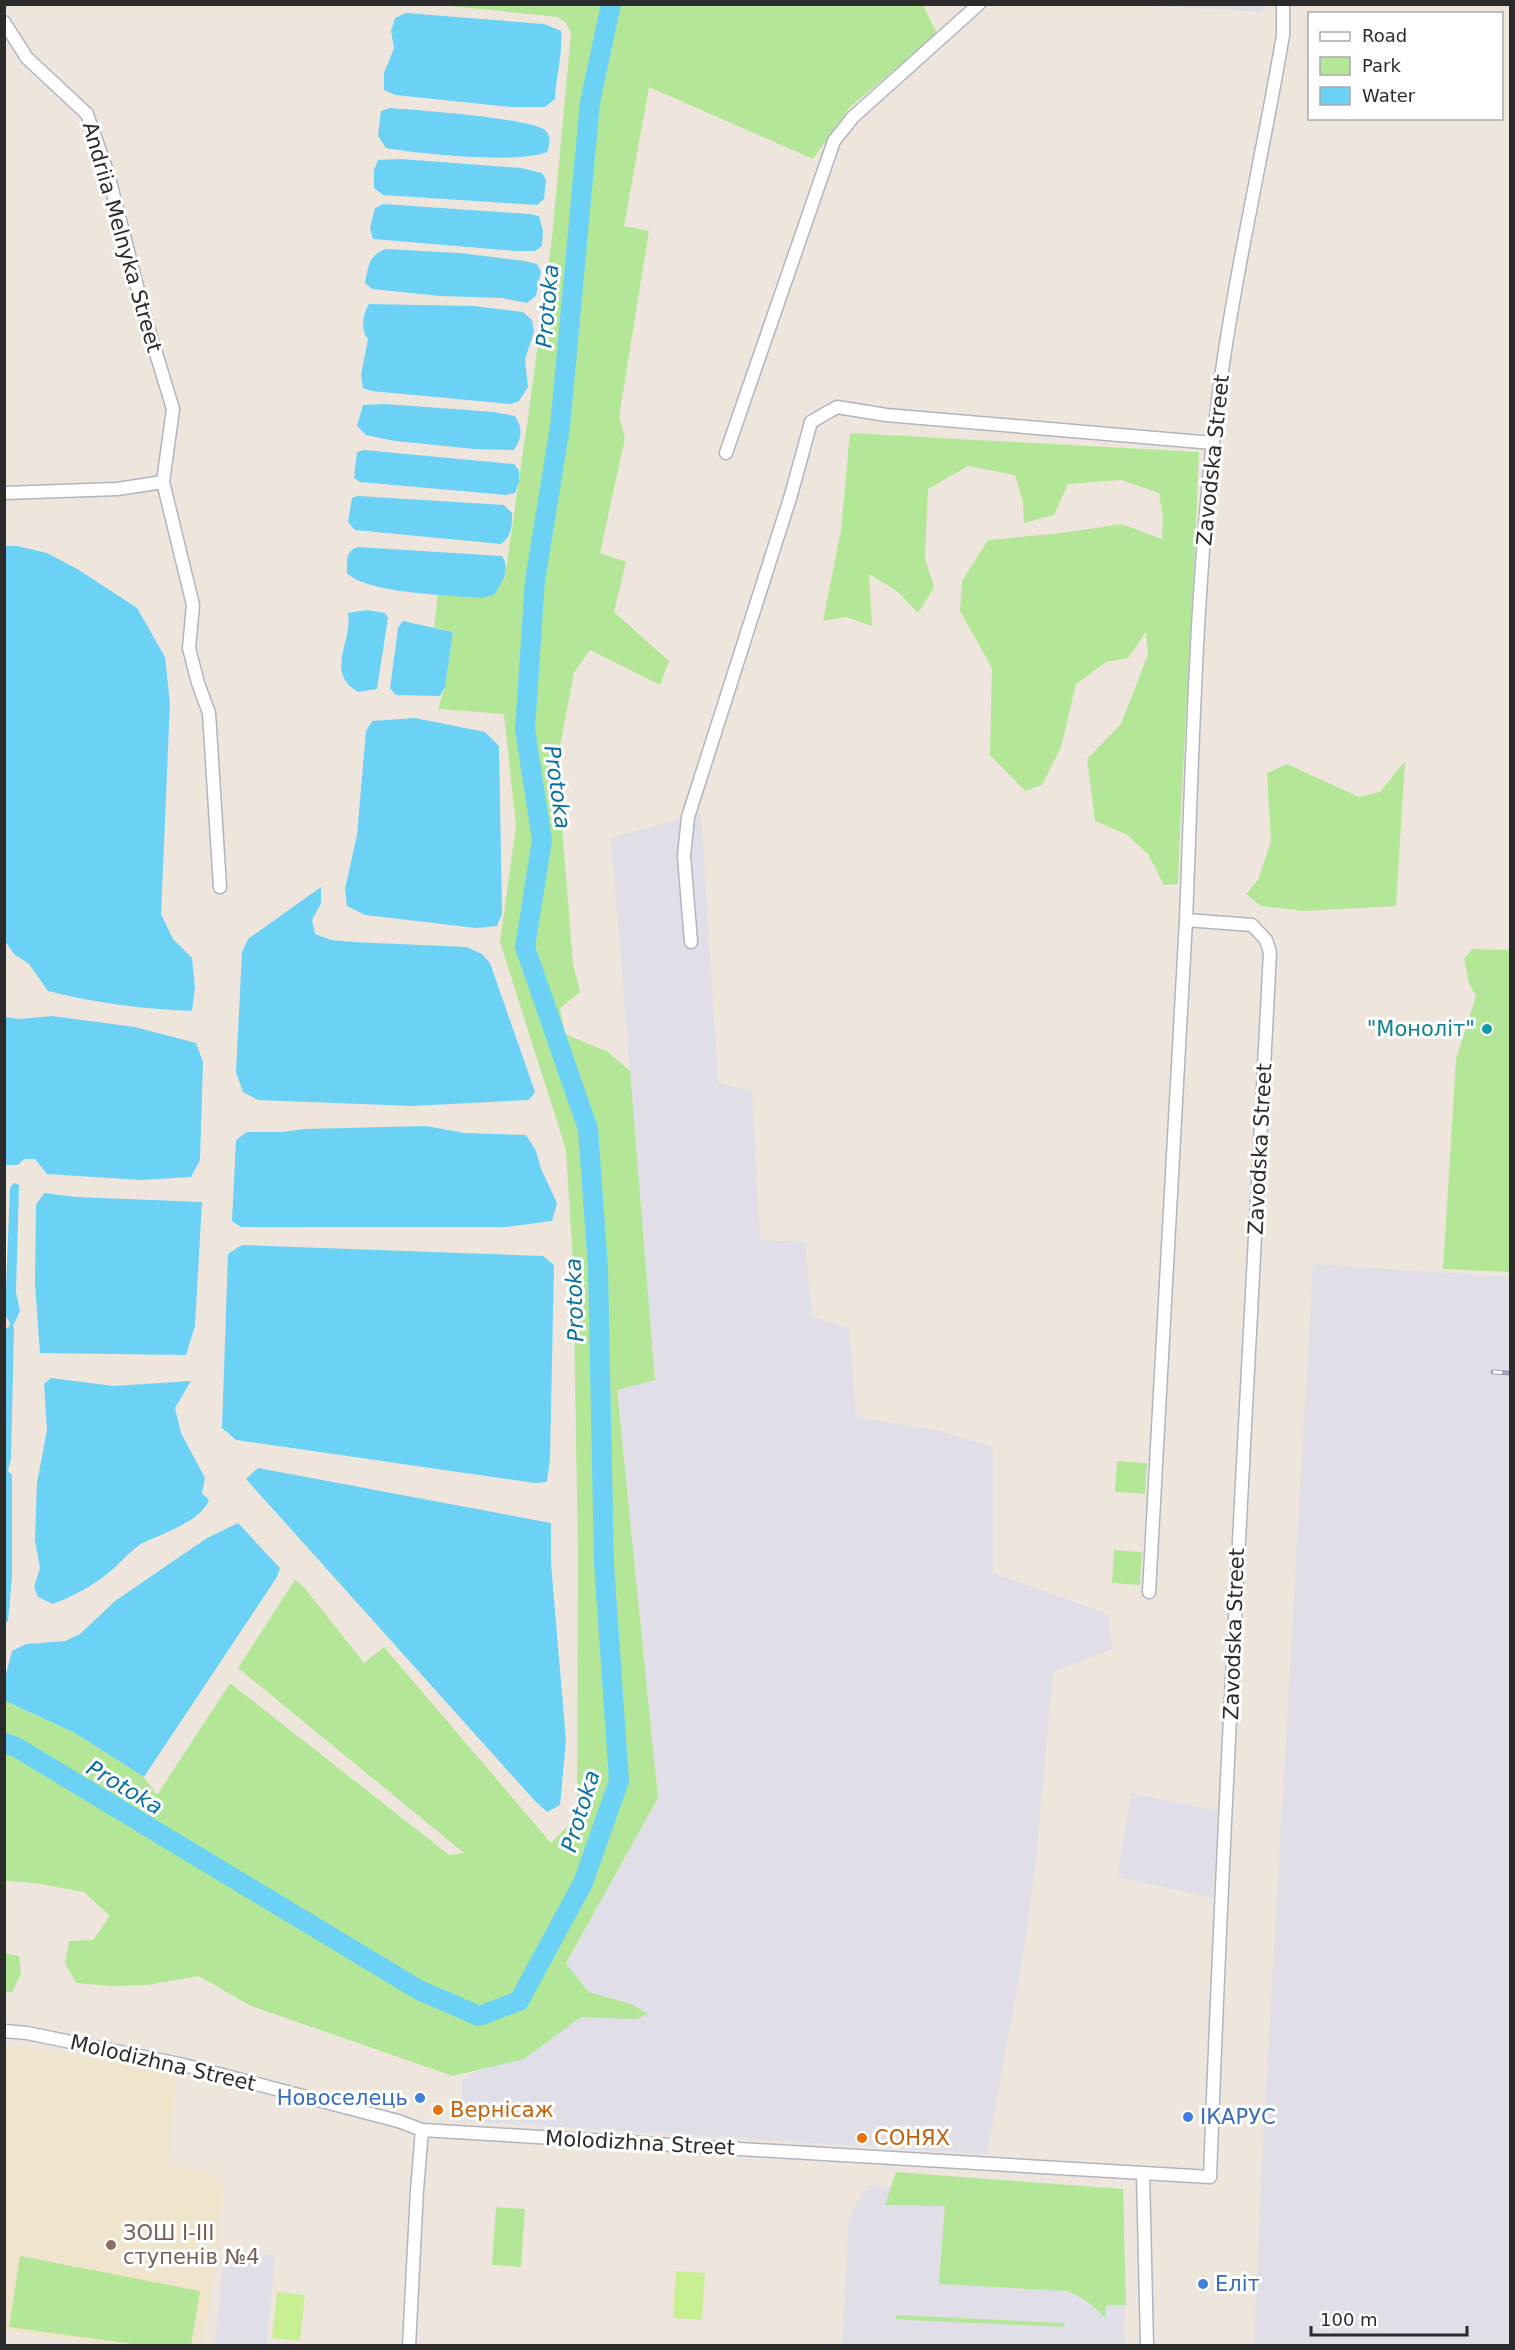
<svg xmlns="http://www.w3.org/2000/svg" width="1515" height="2350" font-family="'DejaVu Sans',sans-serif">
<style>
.industrial{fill:#e0dee6}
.education{fill:#f0e4cc}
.green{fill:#b3e797}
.pitch{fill:#c8ef92}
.water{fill:#6bd2f5}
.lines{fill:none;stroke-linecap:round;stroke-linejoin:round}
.river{stroke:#6bd2f5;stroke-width:20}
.street-casing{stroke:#b1b4c0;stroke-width:15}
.street{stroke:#fff;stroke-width:12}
.rail-casing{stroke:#9fa3b7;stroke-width:5}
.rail{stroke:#fff;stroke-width:3;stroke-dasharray:9;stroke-linecap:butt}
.culture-dot{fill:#0f9aa8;stroke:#fff;stroke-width:2}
.shop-dot{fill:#3f7fe0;stroke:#fff;stroke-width:2}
.food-dot{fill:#e8710a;stroke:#fff;stroke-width:2}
.education-dot{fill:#8d6e63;stroke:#fff;stroke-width:2}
.labels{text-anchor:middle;stroke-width:6;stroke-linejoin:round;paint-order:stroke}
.street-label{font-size:21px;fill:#2b2b2b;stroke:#fff}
.culture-label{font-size:21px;fill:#0d838f;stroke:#fff;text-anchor:end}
.shop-label{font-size:21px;fill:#366cbe;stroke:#fff;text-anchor:start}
.food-label{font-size:21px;fill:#c56008;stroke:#fff;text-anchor:start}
.education-label{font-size:21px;fill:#785e54;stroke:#fff;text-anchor:start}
.water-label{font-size:22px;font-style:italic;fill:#0670a5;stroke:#fff}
</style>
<rect width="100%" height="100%" fill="#eee6dd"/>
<path class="industrial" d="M1137,5H1263L1262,12Z
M701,813L718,1083L752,1091L760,1240L805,1242L812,1316L849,1329L856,1417L936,1430L993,1447V1573L1108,1614L1112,1649L1053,1672L1035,1867L1026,1937L987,2154L462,2121V2080L577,2010L555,1983L658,1798L617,1390L655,1379L611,838Z
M1313,1264L1510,1277V2345H1254L1261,2177Z
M1131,1793L1218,1811L1213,1898L1117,1877Z
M896,2172L1123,2189L1125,2345L842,2346L849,2218L868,2185L891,2187Z
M224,2250L275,2255L267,2345H215Z"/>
<path class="education" d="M5,2045L177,2072L168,2164L213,2174L224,2185L210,2305L202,2345H97L5,2330Z"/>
<path class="green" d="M440,5H923L937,34L850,107L813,159L649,87L624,226L649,231L619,417L625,438L600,553L626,562L614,612L669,661L660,685L590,650L574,673L557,762L573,964L580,992L560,1008L565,1034L608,1052L630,1071L655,1380L617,1390L658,1798L566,1963L588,1992L631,2004L648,2014L636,2019L581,2017L524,2059L453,2076L251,2006L199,1976L147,1985L111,1986L76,1983L65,1963L69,1941L93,1940L110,1916L84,1892L35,1883L5,1881L4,1701L73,1732L144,1777L157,1795L230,1683L449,1855L464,1853L238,1668L295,1580L304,1587L364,1663L384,1647L551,1843L577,1816L578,1555L573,1262L566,1150L500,942L516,826L504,714L438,709L445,687L453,632L434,627L438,593L481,598L505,577L533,382L552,237L571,33L566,23L558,17Z
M850,433L1199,452C1194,596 1183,740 1178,884L1164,885L1148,854L1126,834L1095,821L1087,759L1121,724L1148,654L1146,632L1128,658L1106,662L1076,684L1061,747L1042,785L1025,791L990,755L992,668L960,611L962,581L988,540L1062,533L1122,524L1162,539L1163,518L1159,493L1121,480L1068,484L1054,515L1024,523L1023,501L1015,475L968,466L928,489L925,559L934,587L918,613L897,591L869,574L872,626L846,617L823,621L841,530Z
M1405,761L1396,906L1304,911L1261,906L1246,894L1258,880L1271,841L1267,773L1287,764L1359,797L1380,792Z
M1472,949L1510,950V1272L1443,1269L1456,1059L1476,996L1469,983L1464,959Z
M1117,1461L1147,1463L1145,1494L1115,1492Z
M1114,1550L1142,1552L1140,1585L1112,1583Z
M5,1953L19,1956L21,1974L12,1992H5Z
M896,2172L1123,2189L1126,2305H1106L1105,2317L1087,2301L1068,2291L939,2284L945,2206L885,2205Z
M496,2207L525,2209L521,2267L492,2265Z
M20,2256L200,2291L191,2345H140L9,2327Z
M896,2315L1063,2323L1065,2327L907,2320L896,2319Z"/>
<path class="pitch" d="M676,2271L705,2273L702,2320L673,2318Z
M277,2292L305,2295L300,2341L272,2338Z"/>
<path class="water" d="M406,13L544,24L561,31C563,54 556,76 555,99L545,107H511L395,95L384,90V73L394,48L391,31L395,18Z
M390,108C414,110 534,118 546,131C551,137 550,145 547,152C517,164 420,154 386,148L378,136L381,111Z
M401,159L521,168L542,173L546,180L544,199L537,205L383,195L374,188V170L378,160Z
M383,204L530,214L539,216L543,231L542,246L535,251H516L373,239L370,228L375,208Z
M385,249L460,253L525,261L537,264L541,271L536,296L527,303L502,298L440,296L372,289L365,283C368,266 369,256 385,249Z
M369,304L474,306L523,312L532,320L534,332L525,359L528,387L519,401L511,404L371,391L363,388L361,375L368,339C360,330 363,313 369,304Z
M385,404L494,412L515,416C523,428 522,438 514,450L474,449L395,441L366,435L357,426L363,405Z
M364,450L514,464L519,470V482L515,493L506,495L360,482L354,478L357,452Z
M358,496L504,505L512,513C512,526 512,536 501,544L355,530L348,522L352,498Z
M5,546H17L47,553L79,570L137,608L165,657L170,703L161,914L173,939L192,958L195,987L192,1011C143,1009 95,1003 48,991L29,964L14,954L5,941Z
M358,547L502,556C511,570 502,582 494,595L481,598C450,595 368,594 347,573C347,561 345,551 358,547Z
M367,610L385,613L388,618L377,689L358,692C324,672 353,642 348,613Z
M403,621L453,632L445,687L440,696L396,695L390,688L398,628Z
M415,718L485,732L499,746L502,914L497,926L476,928L365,915L347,906L345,889L357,835L366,731L372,721Z
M321,887V903L312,920L315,934L331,940L353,942L467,947L482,954L490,963L535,1092L529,1100L412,1106L258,1100L243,1092L236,1072L242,952L248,939Z
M52,1016L135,1027L196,1043L203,1062L200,1160L191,1177L141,1180L47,1174L35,1159H24L18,1165H5V1017L20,1019Z
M426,1126L465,1133L526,1135L536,1151L541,1169L557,1203L552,1221L506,1227H241L232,1221L236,1140L247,1132H282L305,1129Z
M14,1183L19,1185L16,1292L20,1311L13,1326L14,1329L11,1458L8,1471L12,1475V1577L8,1621L5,1623L4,1329L9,1327L10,1323L5,1315L10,1188Z
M44,1193L76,1197L202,1202L195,1326L186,1355L40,1353L35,1284L36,1205Z
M242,1245L543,1256L554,1265L550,1458L547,1482L535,1483L236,1440L222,1428L228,1254Z
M51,1378L114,1386L191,1381L175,1408L181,1433L205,1478L202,1493L209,1500C201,1522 160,1534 141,1544C130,1551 122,1561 113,1569C96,1584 74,1596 53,1604L38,1597L34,1587L40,1568L35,1540L37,1483L47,1430L44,1384Z
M258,1468L551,1523V1563L566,1741L560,1805L547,1812L535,1801L246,1479Z
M238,1523L280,1568L277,1577L144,1777L73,1732L5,1701V1678L12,1651L26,1644L65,1641L80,1634L115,1601L207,1538Z"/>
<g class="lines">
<path class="river" d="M4,1743L16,1747L419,1990L479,2016L519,2001L583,1883L619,1781L604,1563L598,1268L588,1129L525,947L542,840L525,729L535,580L560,427L590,102L611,4"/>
<defs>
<path id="street" d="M4,22L27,58L87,114L108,174L145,317L173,409L163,482L193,605L189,648L198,683L209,713L220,887
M726,453L834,141L853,117L979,4
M4,493L117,489L163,482
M691,942L684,856L688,817L791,495L811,422L837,407L886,415L1213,443
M1149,1592L1186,920
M4,2031L27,2033L184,2065L398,2121L422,2130L1143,2173
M409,2346L417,2190L422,2130
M1147,2346L1143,2173L1210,2177C1225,1768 1249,1361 1270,952L1266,940L1252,925L1186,920C1193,744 1196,567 1219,392C1235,272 1263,154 1283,35V4"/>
</defs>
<use href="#street" class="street-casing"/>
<use href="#street" class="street"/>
<defs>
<path id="rail" d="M1493,1372L1510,1373"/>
</defs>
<use href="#rail" class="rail-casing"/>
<use href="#rail" class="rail"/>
</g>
<circle class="culture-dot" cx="1487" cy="1029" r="6"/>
<g class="shop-dot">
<circle cx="420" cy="2098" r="6"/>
<circle cx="1188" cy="2117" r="6"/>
<circle cx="1203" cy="2284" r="6"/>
</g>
<g class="food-dot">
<circle cx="438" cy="2110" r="6"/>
<circle cx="862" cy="2138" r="6"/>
</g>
<circle class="education-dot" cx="111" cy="2245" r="6"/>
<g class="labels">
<g class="street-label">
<text transform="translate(122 237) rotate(74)" y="7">Andriia Melnyka Street</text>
<text transform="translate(1213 460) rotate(-84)" y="7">Zavodska Street</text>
<text transform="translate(1260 1149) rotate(-87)" y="7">Zavodska Street</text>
<text transform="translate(1234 1634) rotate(-88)" y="7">Zavodska Street</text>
<text transform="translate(163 2063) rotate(13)" y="7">Molodizhna Street</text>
<text transform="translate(640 2143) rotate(3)" y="7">Molodizhna Street</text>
</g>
<g class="culture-label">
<text x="1475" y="1036">"Моноліт"</text>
</g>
<g class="shop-label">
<text x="408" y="2105" text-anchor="end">Новоселець</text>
<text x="1200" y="2124">ІКАРУС</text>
<text x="1215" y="2291">Еліт</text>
</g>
<g class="food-label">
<text x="450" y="2117">Вернісаж</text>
<text x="874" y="2145">СОНЯХ</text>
</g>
<g class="education-label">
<text x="123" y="2240">ЗОШ І-ІІІ<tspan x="123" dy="24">ступенів №4</tspan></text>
</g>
<g class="water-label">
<text transform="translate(547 306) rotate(-85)" y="8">Protoka</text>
<text transform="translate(558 787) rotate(82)" y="8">Protoka</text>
<text transform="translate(574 1300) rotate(-92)" y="8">Protoka</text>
<text transform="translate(125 1787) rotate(31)" y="8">Protoka</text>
<text transform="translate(580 1811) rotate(-73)" y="8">Protoka</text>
</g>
</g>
<rect width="1515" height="2350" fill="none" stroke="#2b2b2b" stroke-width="12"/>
<rect x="1308" y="12" width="195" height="108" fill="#ffffff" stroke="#aaaaaa" stroke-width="1.5"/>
<rect x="1320" y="32" width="30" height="9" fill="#ffffff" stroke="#aaaaaa" stroke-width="1.5"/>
<text x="1362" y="42" font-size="18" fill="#2b2b2b">Road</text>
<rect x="1320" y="57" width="30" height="18" fill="#b3e797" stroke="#aaaaaa" stroke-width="1.5"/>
<text x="1362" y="72" font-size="18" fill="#2b2b2b">Park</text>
<rect x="1320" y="87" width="30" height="18" fill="#6bd2f5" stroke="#aaaaaa" stroke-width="1.5"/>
<text x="1362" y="102" font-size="18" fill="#2b2b2b">Water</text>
<path d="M1311 2326v9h156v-9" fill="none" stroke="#2b2b2b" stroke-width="3"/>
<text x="1320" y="2326" font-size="18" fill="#2b2b2b" stroke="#ffffff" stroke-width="4.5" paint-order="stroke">100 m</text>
</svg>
